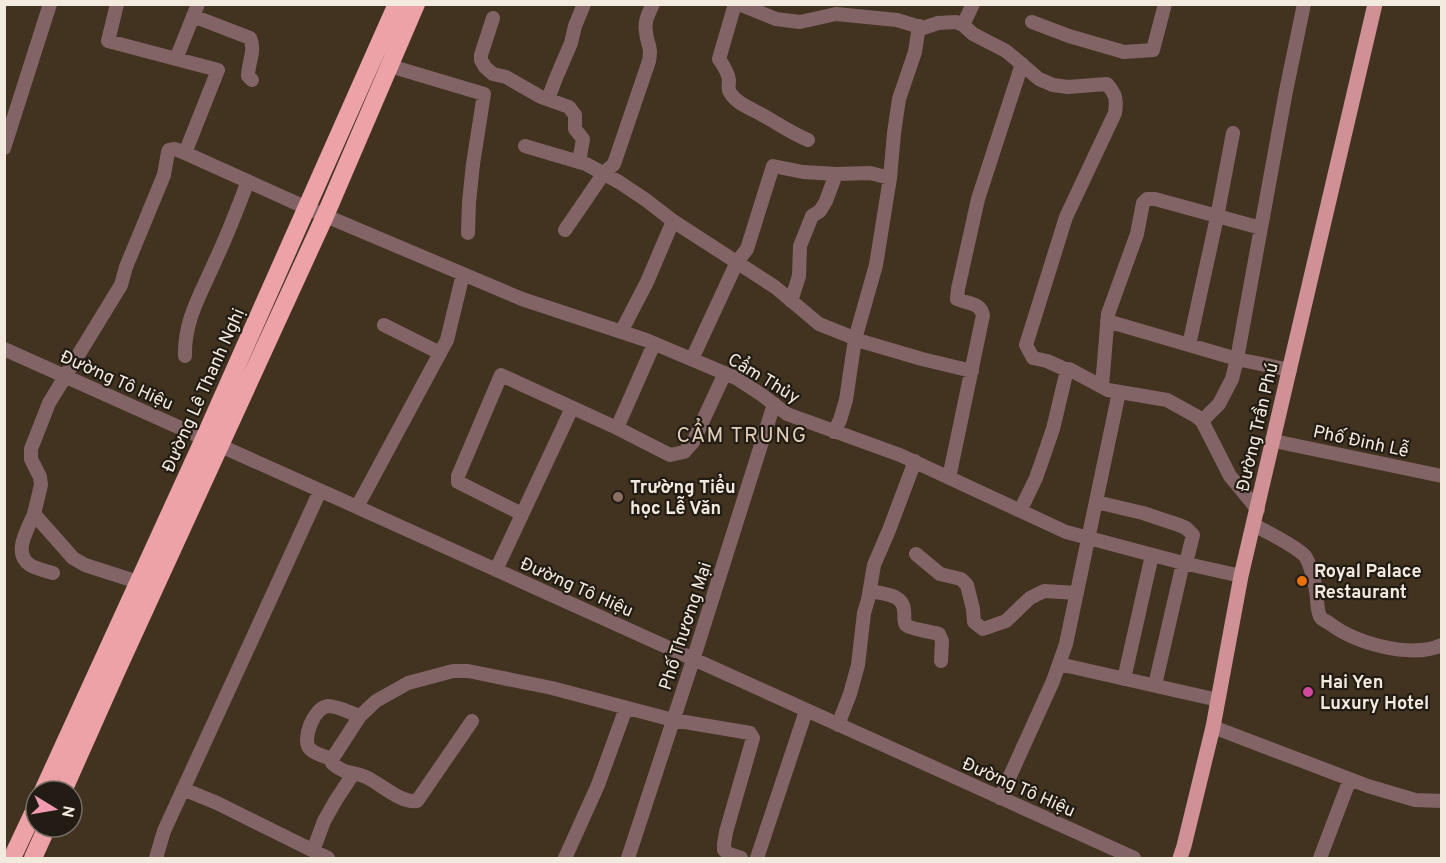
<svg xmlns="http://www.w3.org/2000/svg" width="1446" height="863" font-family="Overpass,sans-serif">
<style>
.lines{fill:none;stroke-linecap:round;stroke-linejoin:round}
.minor{stroke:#836466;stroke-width:14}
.major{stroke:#cf9195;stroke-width:15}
.highway{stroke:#eda2a7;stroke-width:18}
.education-dot{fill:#8d6e63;stroke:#221c14;stroke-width:2}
.food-dot{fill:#e8710a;stroke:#221c14;stroke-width:2}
.hotel-dot{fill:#d1479c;stroke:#221c14;stroke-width:2}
.labels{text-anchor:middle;stroke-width:4.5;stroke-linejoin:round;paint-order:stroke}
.street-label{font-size:18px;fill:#f3eadf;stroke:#221c14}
.poi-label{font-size:18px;font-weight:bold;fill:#f3eadf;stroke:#221c14;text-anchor:start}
.quarter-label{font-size:21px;letter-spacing:1.5px;fill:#e0ceb8;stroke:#221c14}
</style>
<rect width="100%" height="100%" fill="#413320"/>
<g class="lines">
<path class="minor" d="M117,4L108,41L218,70L185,153L307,208L522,299L646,340L736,378L762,395L787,414L900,455L1066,532L1183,563L1241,576
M735,4L719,59C723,65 728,72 729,80C729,86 727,89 731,94C738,105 755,110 766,117C780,125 793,134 808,140
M739,4L776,19L800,22L836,14L897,20L923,28L938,23L956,22L963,25L973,34L1006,51L1039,79L1053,85L1068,87L1107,84C1116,95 1117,99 1115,113L1066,217L1026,345L1033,358L1047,361L1067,370L1069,369L1108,390L1167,400L1196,416L1202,421L1230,476L1258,510
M193,16L250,38C256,50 248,63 248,76L252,80
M493,18L481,55V60L485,67L493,74L506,77L541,97L569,107L575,115V129L583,139L579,162
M1032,22L1069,36L1124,52L1153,50L1165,4
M963,25L973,4
M176,59L198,4
M390,66L484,94L473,164L469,202L468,233
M548,99L556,78L571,43L575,26L584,4
M525,146L586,164L619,182L646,200L673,221L775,287L819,324L864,342L922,359L972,371
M4,148L50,4
M565,230L604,173L614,164L649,61C652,44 647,46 646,32C644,22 648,14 653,4
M791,301L799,276L800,246L812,216L820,211L826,201L836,174
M1107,321L1237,359L1290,370
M384,325L440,353
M621,332L647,282L673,221
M1189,345L1217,217L1233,133
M4,349L357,507L1134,858
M185,356C184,319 202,292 216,259C228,234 238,207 248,181
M692,359L737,262L747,249L773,166L803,172L836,174L870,173L890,178
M1102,386L1108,314L1137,234L1143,203L1147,199H1155L1261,228
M1202,421L1219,404L1232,379L1237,359L1286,91L1304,4
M617,428L654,344
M834,432L840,420L846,400L855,339L876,265L890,178L894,133L899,99L915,52L919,26
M1274,441L1442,476
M949,478L983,315C980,302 967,304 957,299L958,289L978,199L1022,64
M1096,502L1143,513L1179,525L1186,528L1193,535L1186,563
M357,507L447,340L463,274
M1018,510L1022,507L1036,478L1053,429L1067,370
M34,514C28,529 12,553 30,565C37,569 46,571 53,573
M522,514L458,482V476L501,375L617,428L670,455L684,452L693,442L725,373
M1254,525C1267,532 1296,546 1305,556C1310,563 1315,583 1316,591C1318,599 1316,611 1321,618C1323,620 1326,621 1329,623C1355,643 1410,659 1442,645
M916,554L940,574L961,579L967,585L973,609L974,622L983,629L1006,621L1030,598L1044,591L1077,593
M496,570L572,408
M138,582L85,565L73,558L34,514L41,485L40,477L31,459V449L49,403L121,285L126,267L164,175L168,152L169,150L175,149L185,153
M870,591C883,594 903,594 904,610C905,615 903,621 906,625C910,629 932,632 939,634L942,641L941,661
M1059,664L1218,700
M1124,679L1152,555
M1155,685L1183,563
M472,721L417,801C400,803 381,784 366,777C353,771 345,775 332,763V759L336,753L360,716L376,701L408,683L453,671H468L552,688L673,720L750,733L753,738L726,832L724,844V850L729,854L741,858
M838,725L850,694L858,665L864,613L868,600L874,565L889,530L915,461
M1213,727L1368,786L1415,800L1442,801
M332,759C326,757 315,754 310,749C301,740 314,707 328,706C338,706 350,713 360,716
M183,789L217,803L328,858
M1000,798L1053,681L1066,644L1119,392
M313,851L324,821L336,800L353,774
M156,858L164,831L320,491
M565,858L598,785L626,708
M628,858L693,660L774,404
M757,858L806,711
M1320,858L1350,779"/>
<path class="major" d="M1180,858L1184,846L1213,727L1241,576L1375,4"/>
<path class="highway" d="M43,791L204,439L397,4
M63,791L116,672L325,216L416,4
M12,858L36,807
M33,858L47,827"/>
</g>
<circle class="education-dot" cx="618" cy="497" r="6"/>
<circle class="food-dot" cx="1302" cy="581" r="6"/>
<circle class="hotel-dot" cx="1308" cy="692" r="6"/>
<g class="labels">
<g class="street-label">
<text transform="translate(764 378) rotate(31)" y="6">Cẩm Thủy</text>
<text transform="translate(117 380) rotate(24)" y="6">Đường Tô Hiệu</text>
<text transform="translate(203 390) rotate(-66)" y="6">Đường Lê Thanh Nghị</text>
<text transform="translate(1257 427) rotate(-77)" y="6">Đường Trần Phú</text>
<text transform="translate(1361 441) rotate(12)" y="6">Phố Đinh Lễ</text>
<text transform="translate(577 587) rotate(24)" y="6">Đường Tô Hiệu</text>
<text transform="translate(685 626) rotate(-72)" y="6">Phố Thương Mại</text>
<text transform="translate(1019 787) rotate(24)" y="6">Đường Tô Hiệu</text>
</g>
<g class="poi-label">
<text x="630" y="493">Trường Tiểu<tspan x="630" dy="21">học Lễ Văn</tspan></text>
<text x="1314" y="577">Royal Palace<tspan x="1314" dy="21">Restaurant</tspan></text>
<text x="1320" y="688">Hai Yen<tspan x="1320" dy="21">Luxury Hotel</tspan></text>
</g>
<g class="quarter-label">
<text x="742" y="442">CẨM TRUNG</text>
</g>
</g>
<rect width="1446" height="863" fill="none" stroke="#f3eadf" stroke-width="12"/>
<g transform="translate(54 809) rotate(101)"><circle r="28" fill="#221c14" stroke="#766e65" stroke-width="1.5"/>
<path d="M0-4.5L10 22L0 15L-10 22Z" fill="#f19ab1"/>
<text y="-9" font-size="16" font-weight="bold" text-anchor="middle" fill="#f3eadf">N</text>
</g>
</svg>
